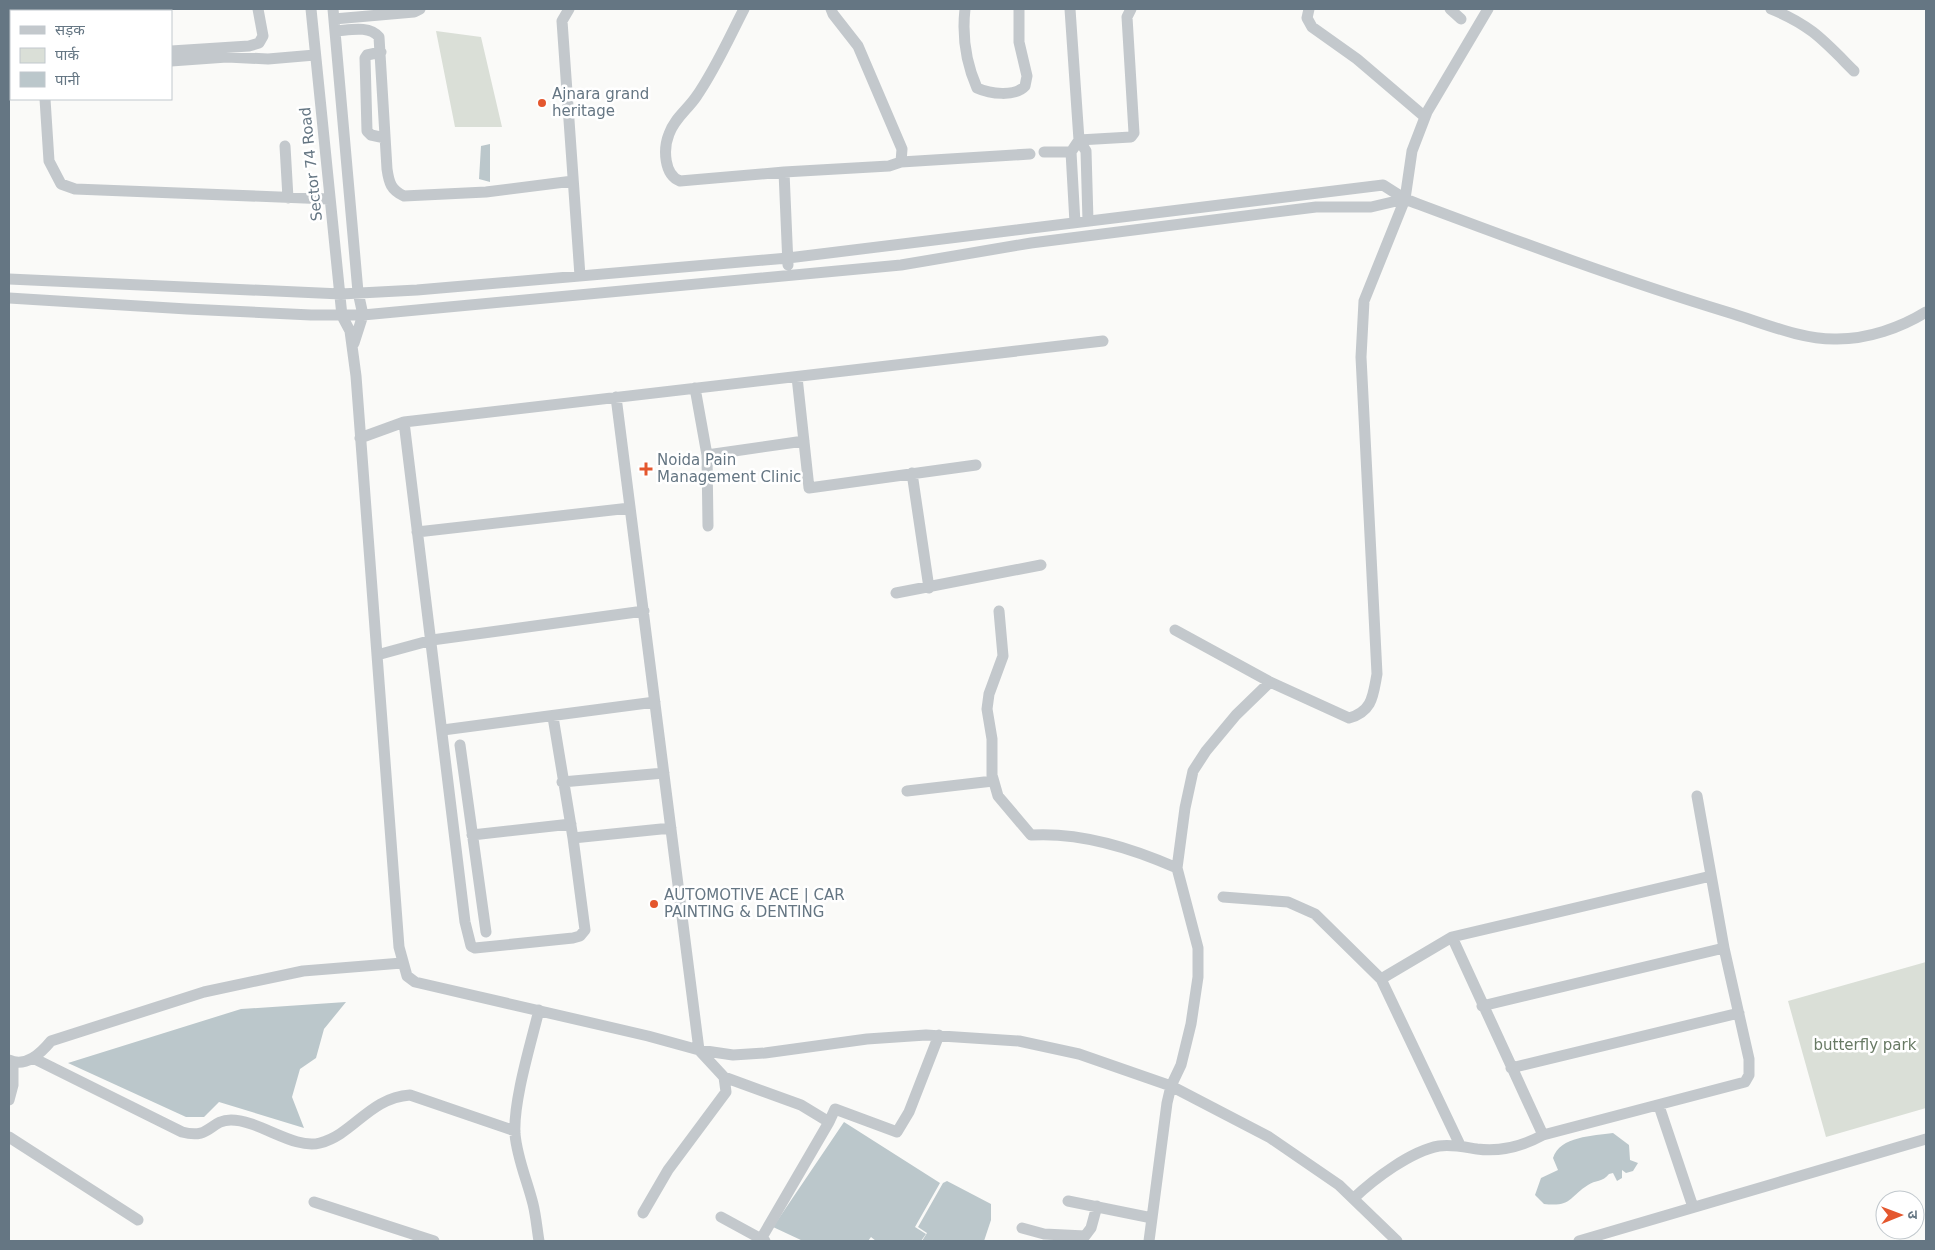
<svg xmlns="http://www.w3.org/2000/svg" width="1935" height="1250" font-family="'DejaVu Sans','Noto Sans Devanagari',sans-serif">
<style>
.green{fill:#dadfd7}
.water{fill:#bbc7cb}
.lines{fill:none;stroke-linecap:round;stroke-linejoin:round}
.minor{stroke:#c3c8cc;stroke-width:11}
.poi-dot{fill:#e4572e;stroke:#fff;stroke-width:2}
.labels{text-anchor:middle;stroke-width:5;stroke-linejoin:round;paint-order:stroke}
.poi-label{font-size:15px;fill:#657683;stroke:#fff;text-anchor:start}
.street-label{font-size:15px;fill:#657683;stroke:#fff}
.park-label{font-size:15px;fill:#687a64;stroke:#fff}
</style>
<rect width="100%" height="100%" fill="#fafaf8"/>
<path class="green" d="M436,31L481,37L502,127H455Z
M1926,962V1108L1826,1137L1788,1001Z"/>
<path class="water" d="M490,144V182L479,179L481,146Z
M346,1002L324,1029L316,1058L300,1069L292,1097L304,1128L219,1102L204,1117H186L68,1063L241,1009Z
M844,1122L940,1183L915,1227L926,1234L921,1241H876L871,1237L868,1241H803L773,1227Z
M1613,1133L1629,1145L1630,1160L1638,1163L1633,1171L1626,1173L1622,1170V1178L1617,1181L1613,1173L1609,1174C1603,1182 1595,1180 1588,1185C1569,1197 1572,1207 1544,1204L1535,1195L1541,1178L1558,1170L1553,1158C1560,1136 1593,1136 1613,1133Z
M947,1181L991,1204V1220L984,1241H922L927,1233L918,1227L943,1183Z"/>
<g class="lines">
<path class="minor" d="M21,9V11
M37,9V11
M311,9L342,316L350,331L356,376L399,947L407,976L415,982L648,1036L699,1050L733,1055L765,1053L867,1039L926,1035L1019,1041L1079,1054L1171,1086L1269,1137L1339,1185L1397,1241
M333,9L358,292L363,315L354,343
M569,9L562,21L580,276
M744,9C729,38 715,70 696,97C687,110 674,119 669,134C663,149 664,175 680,181L784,172L889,166L901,162L902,149L858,46L833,14L831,9
M965,9C962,36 966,63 977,88C990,94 1015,97 1025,86L1027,76L1019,42V9
M1070,9L1079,140L1086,151L1088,221
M1309,9L1307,18L1312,27L1357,59L1425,117
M1450,9L1461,19
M1771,9C1811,25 1824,41 1854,71
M334,19L414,12L420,9
M335,31C350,30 369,25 379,37L387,169C389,183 391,190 404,196L486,192L573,181
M171,51L249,46L259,43L263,36L258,9
M381,52L367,55L365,58L367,131L371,135L385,138
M171,61L227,57L268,59L315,55
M45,99L49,161L61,184L75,189L329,199
M1079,140L1131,137L1134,133L1127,17L1131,9
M285,146L288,198
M1044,152H1071
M901,162L1030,154
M784,172L788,265
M1075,223L1071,152L1079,140
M9,279L341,294L417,290L788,258L1383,185L1405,199C1512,239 1618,279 1727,312C1761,322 1801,340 1837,339C1868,339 1900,328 1926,312
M9,298L187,309L311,315H363L901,265L1031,243L1316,207H1371L1405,199
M797,377L809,488L976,465
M695,388L707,455L804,441
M616,397L699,1050L724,1077L726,1092L668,1170L643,1213
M404,422L465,922L471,946L475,948L573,938L580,936L585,930L573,838L553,717
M360,438L404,422L1103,341
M707,455L708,526
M912,473L929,588
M417,532L630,508
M896,593L1041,565
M999,611L1003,656L989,694L987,709L992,739V775L998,796L1031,835C1080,832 1132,848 1177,868
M1175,630L1270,682L1349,718C1373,711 1373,695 1377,674L1361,357L1364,301L1405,199L1412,151L1427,112L1488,9
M377,655L432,640L644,611
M443,730L655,702
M460,745L486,932
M562,782L664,773
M907,791L993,781
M472,835L571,824
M573,838L671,828
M1223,897L1288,902L1315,914L1381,979L1452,937L1711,876
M1452,937L1543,1135
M1381,979L1460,1145
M1482,1006L1724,948
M539,1010C531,1043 513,1101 515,1134C517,1158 527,1180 533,1204C536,1216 537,1229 539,1241
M33,1058L182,1132C211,1140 209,1120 231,1120C259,1120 294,1150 320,1143C354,1134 369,1098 410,1095L515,1131
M9,1060C26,1068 41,1053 51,1041L204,992L303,971L402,963
M1511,1068L1739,1013
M724,1077L801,1105L829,1122L761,1239
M9,1100L13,1085V1062
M1659,1106L1693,1207
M829,1122L835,1109L897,1132L909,1112L939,1035
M9,1137L138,1220
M1354,1198C1374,1179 1411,1151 1439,1146C1452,1144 1464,1147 1477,1149C1500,1152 1523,1146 1543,1135L1745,1082L1749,1075V1059L1724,948L1697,796
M1068,1201L1152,1218
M314,1202L434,1241
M721,1217L765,1241
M1022,1228L1044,1234L1085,1236L1091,1228L1097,1206
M1149,1241L1167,1103L1171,1086L1181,1065L1191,1024L1198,977V948L1177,868L1185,808L1193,771L1206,751L1236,715L1270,682
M1579,1241L1926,1139"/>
</g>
<g class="poi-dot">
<circle cx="542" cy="103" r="5"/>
<path d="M643.5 461.5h5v5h5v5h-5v5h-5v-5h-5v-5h5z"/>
<circle cx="654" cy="904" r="5"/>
</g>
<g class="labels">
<g class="poi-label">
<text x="552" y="99">Ajnara grand<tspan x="552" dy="17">heritage</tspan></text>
<text x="657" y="465">Noida Pain<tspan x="657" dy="17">Management Clinic</tspan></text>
<text x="664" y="900">AUTOMOTIVE ACE | CAR<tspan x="664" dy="17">PAINTING &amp; DENTING</tspan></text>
</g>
<g class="street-label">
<text transform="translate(311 164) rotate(-96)" y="5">Sector 74 Road</text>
</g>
<g class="park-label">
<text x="1865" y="1050">butterfly park</text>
</g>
</g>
<rect width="1935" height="1250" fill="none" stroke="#657683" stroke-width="20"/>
<rect x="10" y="10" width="162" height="90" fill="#ffffff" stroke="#c1c8cd"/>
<rect x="20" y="26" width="25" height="8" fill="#c3c8cc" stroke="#c1c8cd"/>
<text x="55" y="35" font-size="15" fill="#657683">सड़क</text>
<rect x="20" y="48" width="25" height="15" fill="#dadfd7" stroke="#c1c8cd"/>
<text x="55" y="60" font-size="15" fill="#657683">पार्क</text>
<rect x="20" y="72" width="25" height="15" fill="#bbc7cb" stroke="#c1c8cd"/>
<text x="55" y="85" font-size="15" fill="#657683">पानी</text>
<g transform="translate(1900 1215) rotate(89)"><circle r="24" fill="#ffffff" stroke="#c1c8cd"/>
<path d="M0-4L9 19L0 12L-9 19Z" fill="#e4572e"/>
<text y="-8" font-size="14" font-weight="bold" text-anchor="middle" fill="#657683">उ</text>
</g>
</svg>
